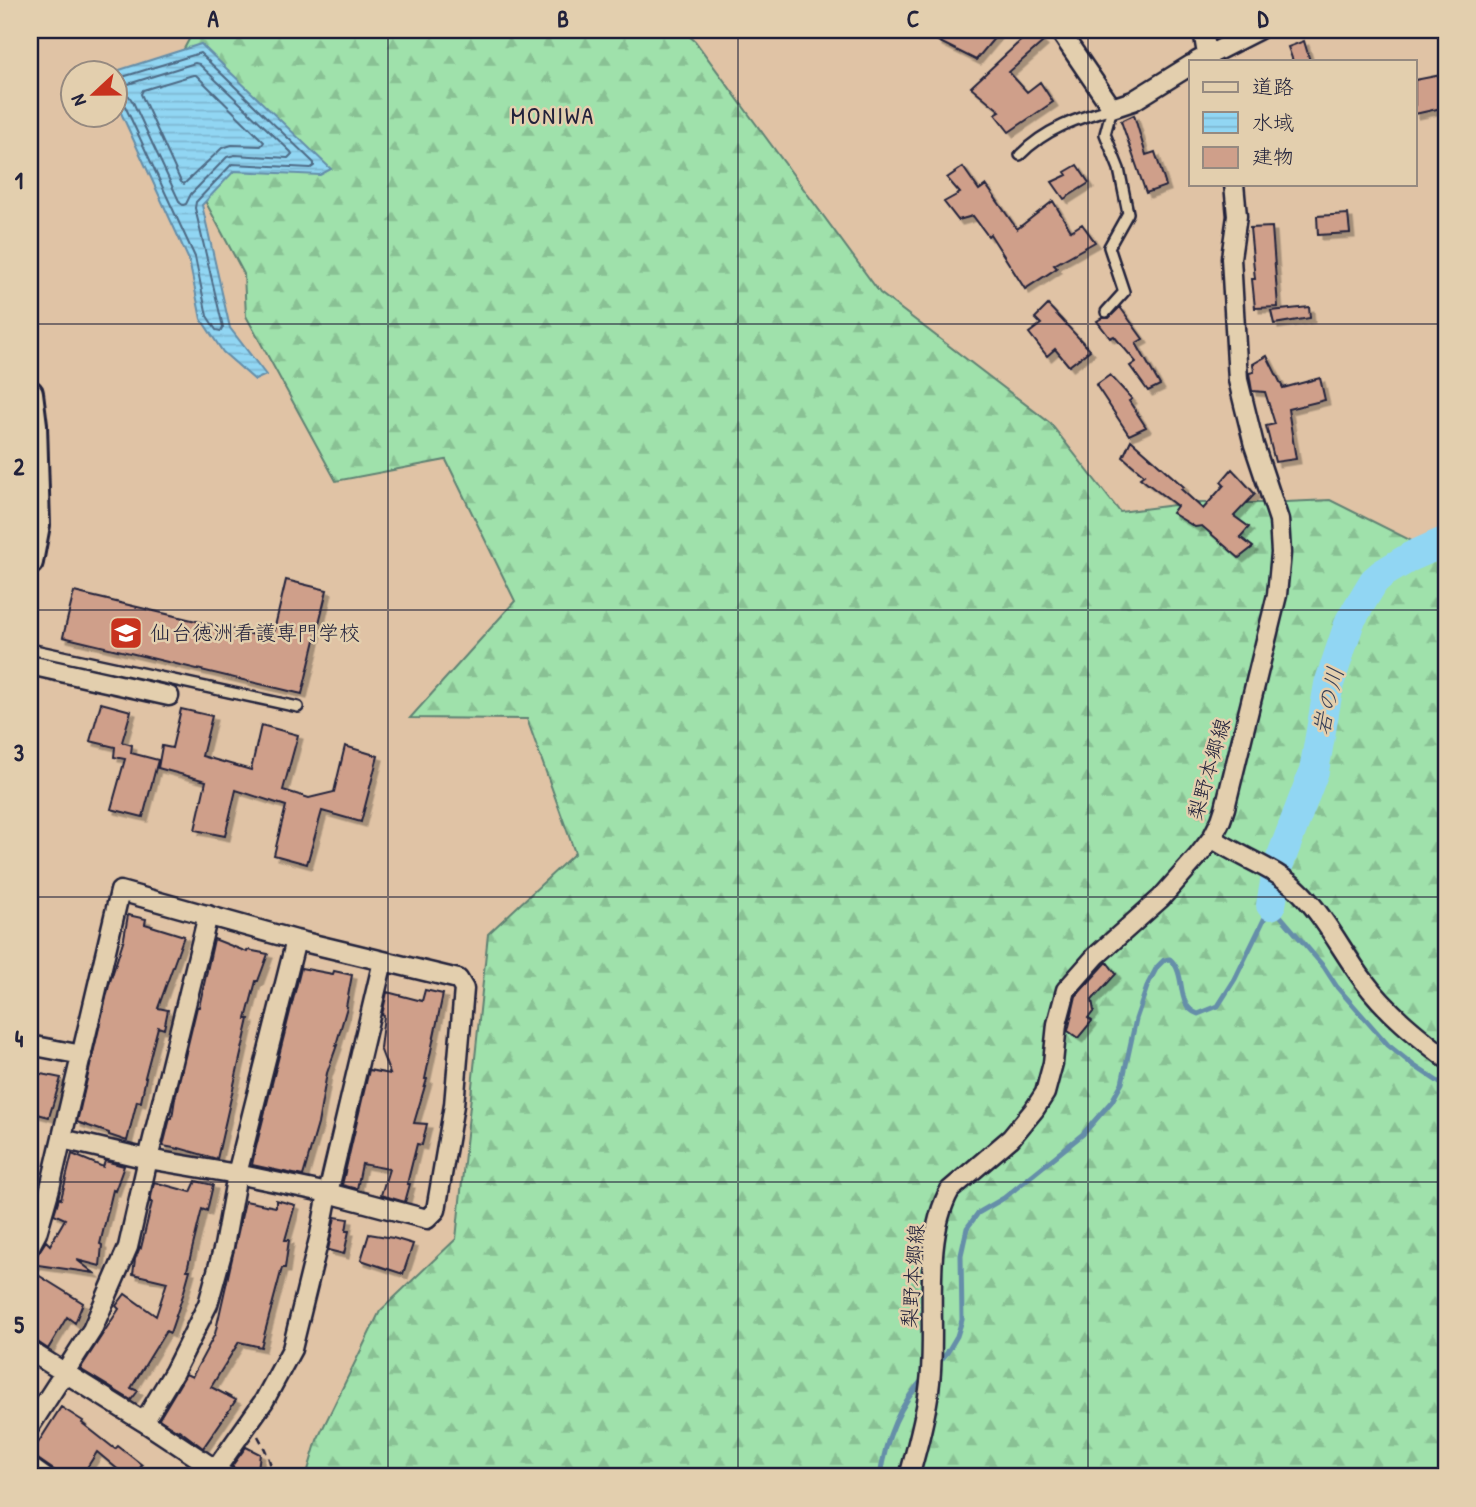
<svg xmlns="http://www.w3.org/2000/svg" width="1476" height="1507" font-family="'Patrick Hand','Klee One',sans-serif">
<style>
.forest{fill:url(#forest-firs);stroke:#608273;stroke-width:2}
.water{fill:url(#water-rules);stroke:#658ea9;stroke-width:2}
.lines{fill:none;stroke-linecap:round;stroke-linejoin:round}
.shore{stroke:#4e6a85;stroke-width:2}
.stream{stroke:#658ea9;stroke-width:5}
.river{stroke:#91d6f3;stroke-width:30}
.building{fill:#cf9f8a;stroke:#22223b;stroke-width:2;filter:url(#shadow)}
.lane-casing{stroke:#22223b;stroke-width:14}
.street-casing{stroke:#22223b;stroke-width:23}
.secondary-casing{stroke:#22223b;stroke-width:30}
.path{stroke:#22223b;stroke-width:2.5;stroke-dasharray:7 5;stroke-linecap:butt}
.lane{stroke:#e3cfae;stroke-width:9}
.street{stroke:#e3cfae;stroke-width:18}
.secondary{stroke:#e3cfae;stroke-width:24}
.grid{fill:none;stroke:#22223b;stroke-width:2;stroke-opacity:0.55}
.labels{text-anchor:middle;stroke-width:5;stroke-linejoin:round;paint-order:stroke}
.poi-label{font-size:21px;fill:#22223b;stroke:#e3cfae;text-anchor:start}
.street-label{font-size:21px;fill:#22223b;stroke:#e3cfae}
.water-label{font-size:23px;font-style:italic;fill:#333d57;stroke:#e3cfae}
.quarter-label{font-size:24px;letter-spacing:2px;fill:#22223b;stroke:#e3cfae}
.neatline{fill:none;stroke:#22223b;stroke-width:2.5}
.grid-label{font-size:23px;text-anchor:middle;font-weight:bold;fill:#22223b}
</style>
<defs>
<pattern id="forest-firs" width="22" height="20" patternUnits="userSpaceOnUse" patternTransform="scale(1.75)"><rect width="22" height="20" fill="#9fe1ab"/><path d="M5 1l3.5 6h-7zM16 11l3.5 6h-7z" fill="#89c194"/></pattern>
<pattern id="water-rules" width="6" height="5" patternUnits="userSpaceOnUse" patternTransform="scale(1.75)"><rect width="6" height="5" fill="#91d6f3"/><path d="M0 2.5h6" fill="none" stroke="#7db7d1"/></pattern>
<filter id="shadow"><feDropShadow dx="4.5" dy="4.5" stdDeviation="0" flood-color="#0004"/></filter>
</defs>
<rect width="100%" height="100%" fill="#e0c3a5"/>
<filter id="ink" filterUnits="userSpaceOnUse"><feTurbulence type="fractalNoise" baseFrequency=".0143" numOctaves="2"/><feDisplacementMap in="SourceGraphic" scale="14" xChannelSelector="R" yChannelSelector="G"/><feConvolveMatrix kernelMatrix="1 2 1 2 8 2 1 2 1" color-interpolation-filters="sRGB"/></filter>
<g filter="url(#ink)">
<path class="forest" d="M194,30H682L695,41L880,293L1050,423L1120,512L1190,503H1263L1330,500L1446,558V1477H306L317,1440L380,1311L456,1239L488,934L575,853L527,719L410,718L515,601L446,460L336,481L246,316L244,274L203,197L144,124Z"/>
<path class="water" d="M201,44L331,169L320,175L234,171L202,205L230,328L266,375L255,380L223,352L201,319L189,260L116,102V74L110,73Z"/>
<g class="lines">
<path class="shore" d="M195,63L199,64L291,152L292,154L288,158L235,155L227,157L191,194L186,204L183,205L180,203L133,102L129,96L121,92L120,89L122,86Z
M193,75H196L264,142L261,146L232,145L222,148L184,184L181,182L141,94L143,90Z
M116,79L200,53L314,163V166L311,168L232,164L196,202L195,208L223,327L221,331L216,330L207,316L195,257L125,106L121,102L116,101"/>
<path class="stream" d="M936,1366L947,1353L957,1336L962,1320L961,1255L967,1228L978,1213L1004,1198L1083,1134L1112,1101L1122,1083L1136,1019L1148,984L1157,967L1164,960L1170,959C1188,975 1174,1005 1198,1014L1218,1006L1235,979L1271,905L1324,967L1337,987L1388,1045L1413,1065L1446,1087
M880,1477C885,1441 899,1405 924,1378"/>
<path class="river" d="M1271,905L1278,866L1314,771L1329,684L1350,621L1374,581L1382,574L1410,557L1446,541"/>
</g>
<path class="building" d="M944,30H1001L976,60L938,41Z
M1031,31L1043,42L1009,72L1027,92L1040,82L1053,102L1009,132L995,114L1000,111L971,87Z
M1304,41L1310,61H1293L1288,47Z
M1446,74V107L1415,114V80Z
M1134,115L1146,155L1155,152L1166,186L1146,193L1121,121Z
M1077,165L1089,183L1064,199L1052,182L1067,175L1065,172Z
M963,167L979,190L986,185L1017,229L1053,201L1071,231L1082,224L1095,242L1054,265L1057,268L1025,289L990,234L988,236L973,216L958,220L944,202L960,193L947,178Z
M1348,214L1350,233L1318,235L1317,216Z
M1272,227L1278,307L1255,308L1252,279H1255L1250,228Z
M1048,305L1090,350L1069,366L1055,349L1047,356L1029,333L1041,324L1035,318Z
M1120,307L1143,339L1136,343L1160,385L1148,391L1130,366L1136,362L1114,336L1110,338L1097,321L1102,318H1109Z
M1309,307L1310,318L1274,324L1271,311Z
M1267,356L1283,388L1320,378L1325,400L1288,409L1296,459L1275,462L1266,426L1275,424L1265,392L1252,391L1249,373L1254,372L1253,364Z
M1110,375L1132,399L1129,401L1146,427L1129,435L1096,385Z
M1131,440L1184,487L1181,489L1203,509L1224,485L1221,482L1232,469L1255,494L1234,516L1249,527L1240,537L1253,547L1239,558L1202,526L1195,527L1172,513L1177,506L1140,478L1144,475L1123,457Z
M286,580L327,590L302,694L63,637L74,592L272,639Z
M101,703L131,711L122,742L132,745L131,753L158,760L143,817L111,809L125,759L114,757L115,747L90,741Z
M181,709L212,716L202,756L251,770L261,725L298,735L283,790L309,798L334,792L345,746L378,756L361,822L322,811L307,864L274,855L286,806L236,790L225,836L195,830L206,781L158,768L162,746L172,748Z
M128,915L146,919L145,924L184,936L158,1008L168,1010L164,1029L158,1027L145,1077H146L141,1102L137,1101L127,1141L109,1135V1133L77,1122L109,985L124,938Z
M214,939L247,952L248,950L268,954L258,981H256L246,1019H249L217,1159L179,1148V1149L163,1146L170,1118H172L175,1098L197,1007H199Z
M1107,962L1116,974L1092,1000L1094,1011L1088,1018L1092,1021L1078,1038L1068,1031L1076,996Z
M301,968L333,974L334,971L352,975L346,1007H347L336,1045H337L327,1073L318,1124L303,1176L252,1165L254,1155Z
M425,990L443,994L425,1079H427L414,1123L427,1124L422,1145L417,1144L407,1184H410L405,1202L381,1195L389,1169L362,1164L357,1189L342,1185L369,1070L390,1074L380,1048L384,1016L382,1015L387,992L422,1001Z
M31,1072L61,1078L49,1117L30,1112V1083Z
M72,1154L103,1167L105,1161L124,1166L115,1191L113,1190L100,1244L102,1245L100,1266L77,1260L94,1273L31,1264L46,1241L50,1245L65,1219L54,1214L59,1198L61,1199Z
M196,1181L213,1185L207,1211L202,1209L187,1270H190L183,1295L170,1333L166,1331L131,1388L138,1391L131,1400L80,1369L119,1309L116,1306L125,1294L156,1316L167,1282L133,1274L135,1259L140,1247L141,1248L152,1202H150L154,1182L191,1192Z
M276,1200L295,1205L285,1240H289L285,1268H282L261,1347L239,1342L211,1387L236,1400L203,1448L179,1430L178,1431L159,1419L186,1374L192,1377L215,1334L245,1201L276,1207Z
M335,1217L348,1219L346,1231H349L344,1254L328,1250Z
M369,1234L393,1238L413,1244L403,1274L361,1260Z
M30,1270L83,1303L75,1323L67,1317L48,1349L36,1341L30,1340Z
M61,1407L83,1421L82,1423L115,1449L118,1446L142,1465L140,1468L154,1477H127L97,1452L81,1477H64L35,1457L31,1454Z
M246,1447L260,1454L257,1477H240L237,1471L232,1466Z"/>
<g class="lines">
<defs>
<path id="lane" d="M1020,155C1045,129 1078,118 1112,108L1105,134L1119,169L1128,213L1109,247L1124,292L1106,312
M30,649L298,707"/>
<path id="street" d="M1059,30L1112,108L1133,101L1191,65
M1203,30L1208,61
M1197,61L1258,30
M30,665L169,696
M1212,838C1241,858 1277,868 1302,894C1327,920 1343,953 1364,981C1387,1012 1416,1035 1446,1058
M30,1045L82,1055
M30,1246L37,1233L50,1188L120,891L296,940L458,979L464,989L454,1105L436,1210L427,1219L328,1193L237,1174L148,1159L62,1139
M30,1351L144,1422L227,1477
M144,1422L174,1372L208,1304L224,1246L237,1174L296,940
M30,1426L92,1330L128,1247L148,1159L208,915
M30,1467L44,1477
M216,1469L264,1401L292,1349L320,1235L328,1193L383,961
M909,1477C917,1448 927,1412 930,1382C937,1325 921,1241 950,1190L1011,1138L1034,1110L1045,1093L1053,1063L1057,1024L1066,990L1096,956L1161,898L1198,856L1212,838L1221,820L1225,808L1277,595L1281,553L1279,520L1254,445L1238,380L1231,258L1237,216L1234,184"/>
<path id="secondary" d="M30,393L34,425L37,525L30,562"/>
</defs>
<use href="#lane" class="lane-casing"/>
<use href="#street" class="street-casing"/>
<use href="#secondary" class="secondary-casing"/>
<path class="path" d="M258,1436C265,1449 272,1462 272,1477"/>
<use href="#lane" class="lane"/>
<use href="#street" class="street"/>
<use href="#secondary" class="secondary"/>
</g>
</g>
<path class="grid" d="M388,30V1477M738,30V1477M1088,30V1477M30,324H1446M30,610H1446M30,897H1446M30,1182H1446"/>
<defs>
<symbol id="school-square" viewBox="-11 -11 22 22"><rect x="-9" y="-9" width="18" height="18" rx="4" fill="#c8321e" stroke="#e3cfae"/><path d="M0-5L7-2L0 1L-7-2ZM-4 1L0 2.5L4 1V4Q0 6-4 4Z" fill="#fff"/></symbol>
</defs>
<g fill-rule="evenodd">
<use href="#school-square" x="107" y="614" width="38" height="38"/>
</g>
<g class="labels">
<g class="poi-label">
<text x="150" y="640">仙台徳洲看護専門学校</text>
</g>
<g class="street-label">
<text transform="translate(1209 769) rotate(-74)" y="7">梨野本郷線</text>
<text transform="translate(913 1276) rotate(-86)" y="7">梨野本郷線</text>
</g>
<g class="water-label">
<text transform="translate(1328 701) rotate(-77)" y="8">岩の川</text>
</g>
<g class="quarter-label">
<text x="553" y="124">MONIWA</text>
</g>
</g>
<rect width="1476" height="1507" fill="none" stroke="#e3cfae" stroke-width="77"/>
<rect x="1189" y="60" width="228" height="126" fill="#e3cfae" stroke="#968a80" stroke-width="2"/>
<rect x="1203" y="82" width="35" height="10" fill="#e3cfae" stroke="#968a80" stroke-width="2"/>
<text x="1252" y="94" font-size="21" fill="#22223b">道路</text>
<rect x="1203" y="112" width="35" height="21" fill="url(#water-rules)" stroke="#968a80" stroke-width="2"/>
<text x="1252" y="130" font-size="21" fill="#22223b">水域</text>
<rect x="1203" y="147" width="35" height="21" fill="#cf9f8a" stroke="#968a80" stroke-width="2"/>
<text x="1252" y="164" font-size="21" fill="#22223b">建物</text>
<g transform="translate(94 94) rotate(248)"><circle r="33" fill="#e3cfae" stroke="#968a80" stroke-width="2"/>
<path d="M0-5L12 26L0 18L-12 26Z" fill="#c8321e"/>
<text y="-10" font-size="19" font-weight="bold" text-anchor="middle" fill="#22223b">N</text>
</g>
<rect x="38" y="38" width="1400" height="1430" class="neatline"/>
<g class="grid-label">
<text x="213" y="27">A</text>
<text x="563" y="27">B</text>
<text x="913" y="27">C</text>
<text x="1263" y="27">D</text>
<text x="19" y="189">1</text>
<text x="19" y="475">2</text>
<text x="19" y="761">3</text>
<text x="19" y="1047">4</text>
<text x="19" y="1333">5</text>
</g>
</svg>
